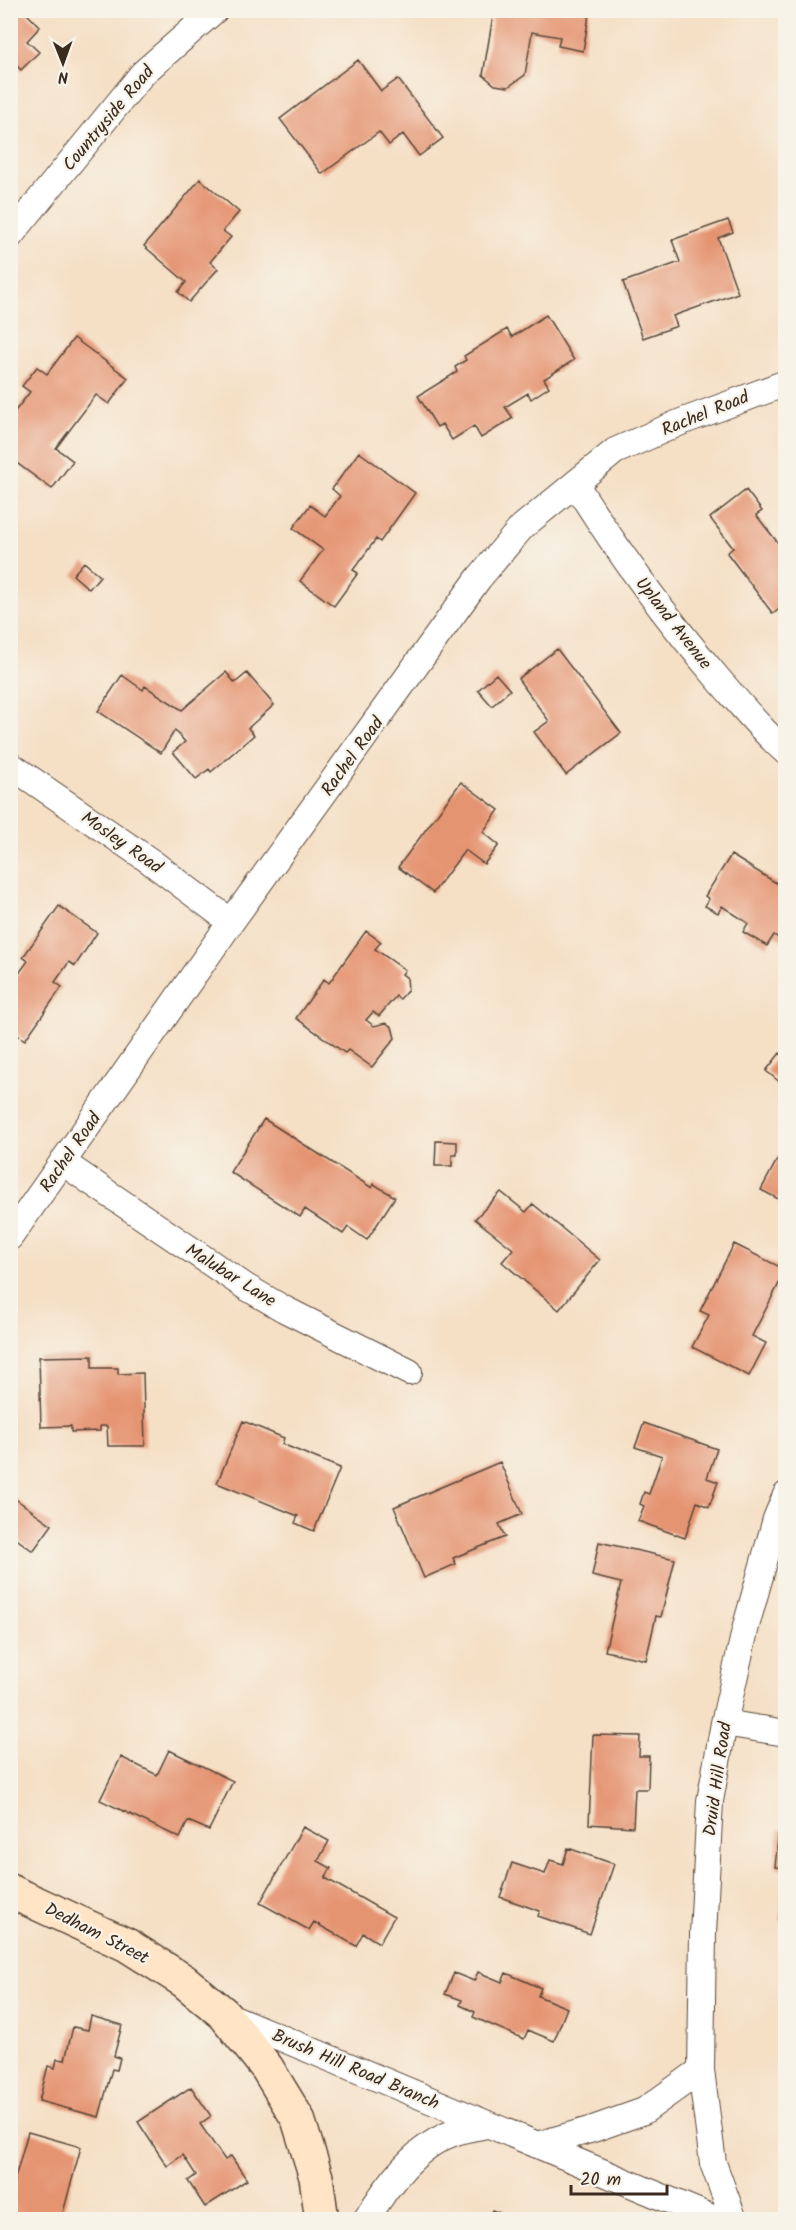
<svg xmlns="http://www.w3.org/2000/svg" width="796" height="2230" font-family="Kalam,sans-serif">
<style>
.building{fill:#e59472}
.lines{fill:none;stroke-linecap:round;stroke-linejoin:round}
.minor-casing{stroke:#574537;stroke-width:28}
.secondary-casing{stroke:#574537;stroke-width:36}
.minor{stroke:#fff;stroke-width:26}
.secondary{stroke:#ffe4c6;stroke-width:33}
.labels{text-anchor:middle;stroke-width:4.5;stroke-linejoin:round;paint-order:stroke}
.street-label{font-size:18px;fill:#3b2a1e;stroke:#f7f3e8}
</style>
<rect width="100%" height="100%" fill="#f7f3e8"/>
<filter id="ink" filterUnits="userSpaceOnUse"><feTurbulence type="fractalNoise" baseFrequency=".0167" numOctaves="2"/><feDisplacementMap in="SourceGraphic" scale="12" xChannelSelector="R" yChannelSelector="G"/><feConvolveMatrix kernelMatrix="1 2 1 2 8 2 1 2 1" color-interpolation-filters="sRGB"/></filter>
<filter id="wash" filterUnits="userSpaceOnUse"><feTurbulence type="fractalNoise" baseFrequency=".008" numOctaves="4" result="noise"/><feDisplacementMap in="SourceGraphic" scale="24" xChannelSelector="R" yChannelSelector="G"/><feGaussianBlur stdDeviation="1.35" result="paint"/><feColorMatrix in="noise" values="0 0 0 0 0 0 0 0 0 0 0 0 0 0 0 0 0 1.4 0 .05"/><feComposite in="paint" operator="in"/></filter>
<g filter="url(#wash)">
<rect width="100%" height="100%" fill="#f5dfc5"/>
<g id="blocks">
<path class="building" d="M10,10H23L40,27L27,41L39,52L21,70L10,59Z
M494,10H590L583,51L558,46L560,37L532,32L525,75L508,87L495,85L483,75Z
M358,60L381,91L398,79L443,138L419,156L403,134L389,145L379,132L322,174L280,119Z
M200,179L239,212L223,231L231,237L210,262L218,269L189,302L178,292L186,282L144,246Z
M728,220L733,232L718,238L738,293L673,316L677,326L643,338L623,282L680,262L672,240Z
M546,315L574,360L544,379L549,387L531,399L528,393L505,407L513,418L481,438L474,426L452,440L442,424L437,427L418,396L457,372L455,367L466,360L464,356L507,329L512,337Z
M74,338L128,378L109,404L96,395L56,448L73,461L52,489L10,458V413L12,415L30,392L22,386L37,367L47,374Z
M359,452L415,493L380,542L376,539L353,570L358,573L334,606L300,581L323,550L293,528L310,505L325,516L340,496L332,489Z
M746,490L762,511L756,515L786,553V604L773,614L727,553L733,548L710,518Z
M84,562L100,576L89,589L73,575Z
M557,649L621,733L566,775L534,732L549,721L518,679Z
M226,672L235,683L247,673L274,705L248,728L254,735L211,772L209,769L196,779L173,752L185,742L175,730L161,753L98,711L122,675L143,690L145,686L182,710Z
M496,674L510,690L492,706L478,690Z
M461,782L499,810L483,832L499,845L484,864L465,850L433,893L398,867Z
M731,855L786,889V943L774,935L767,946L743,932L748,923L722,906L718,913L705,906L709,899L705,896Z
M59,906L97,933L75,966L69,962L55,982L62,987L25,1040L10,1030V972L17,976L28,961L23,957Z
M366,931L381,942L375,949L405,970L402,974L407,978L408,990L400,999L396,996L379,1016L373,1012L366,1020L374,1026L386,1023L392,1027L395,1038L372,1067L348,1050L345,1053L296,1018L324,979L329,983Z
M780,1053L786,1058V1087L766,1071Z
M264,1119L372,1188L374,1184L395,1197L367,1240L348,1227L343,1234L305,1209L300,1217L230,1172Z
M436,1141L457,1142V1155H452V1166H435Z
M778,1158L786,1162V1203L761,1190Z
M501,1192L526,1212L533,1204L600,1260L559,1310L502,1262L513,1249L475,1219Z
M734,1244L786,1270L752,1336L766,1343L749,1376L692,1347L709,1315L700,1311Z
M92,1356V1368H118V1374L143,1373L145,1446H108L107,1426H100V1431L71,1432V1426L41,1427L39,1357Z
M243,1421L284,1438L282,1444L340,1468L314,1531L295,1523L298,1516L217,1483Z
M644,1423L717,1449L707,1478L718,1482L709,1507L697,1502L685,1538L638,1521L644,1506L640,1504L644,1492L649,1494L662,1456L635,1447Z
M500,1462L522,1514L499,1524L505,1537L453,1558L456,1564L424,1578L394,1507Z
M10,1495L52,1525L33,1551L15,1538L10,1544Z
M599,1542L675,1559L661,1617L656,1616L646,1660L605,1651L621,1583L592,1576Z
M593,1735L640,1736L639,1756H649L648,1789H635L633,1827L589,1824Z
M169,1750L233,1781L209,1830L188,1821L180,1838L100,1800L121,1757L157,1775Z
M303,1827L329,1841L318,1861L331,1868L325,1878L394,1917L379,1943L363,1933L356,1946L314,1922L309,1930L260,1903Z
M779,1829L786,1830V1868L775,1867Z
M568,1848L614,1864L590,1934L538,1916L540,1911L500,1897L512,1863L545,1874L550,1860L563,1864Z
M784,1870H786V1920H780Z
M478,1972L502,1982L506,1973L541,1988L538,1996L567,2008L554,2041L528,2030L524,2039L473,2017L475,2012L460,2005L462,2000L445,1994L454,1973L474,1981Z
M91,2016L122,2025L114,2056L120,2058L117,2070L112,2069L99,2117L39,2101L48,2066L55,2068L57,2059L65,2060L73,2027L88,2030Z
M191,2087L211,2116L200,2124L225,2160L231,2156L247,2180L205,2207L188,2181L196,2175L183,2155L167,2166L138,2122Z
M28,2132L81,2147L61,2220H10V2196Z
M492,2210L515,2219V2220H488Z"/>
</g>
</g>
<g filter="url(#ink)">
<use href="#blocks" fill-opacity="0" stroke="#574537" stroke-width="1.5"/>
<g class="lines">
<defs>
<path id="minor" d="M10,236L143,73L215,10
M576,485C619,554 667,619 720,681C741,705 761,730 786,752
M10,765L150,861L231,922
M62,1162L246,1287L284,1309L409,1372
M10,1237L231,922L479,578L522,527L615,451L681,422L786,383
M724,1723L786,1733
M224,2014L717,2220
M537,2145L593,2129L644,2111L701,2070
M366,2220C387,2185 416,2145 456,2132C466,2128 477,2127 488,2125
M734,2220L713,2163L701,2070L703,1934L710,1801L724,1723L746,1626L776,1519L786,1495"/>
<path id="secondary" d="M10,1891L127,1945L184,1981L224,2014L267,2068L298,2119L316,2177L322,2220"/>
</defs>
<use href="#minor" class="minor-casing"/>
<use href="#secondary" class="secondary-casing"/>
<use href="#minor" class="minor"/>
<use href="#secondary" class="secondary"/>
</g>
</g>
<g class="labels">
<g class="street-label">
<text transform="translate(108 118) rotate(-50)" y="6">Countryside Road</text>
<text transform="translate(705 413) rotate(-22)" y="6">Rachel Road</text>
<text transform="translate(674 623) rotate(52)" y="6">Upland Avenue</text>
<text transform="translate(352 756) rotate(-54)" y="6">Rachel Road</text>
<text transform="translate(122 842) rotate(35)" y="6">Mosley Road</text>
<text transform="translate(70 1152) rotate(-55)" y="6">Rachel Road</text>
<text transform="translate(231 1275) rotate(32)" y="6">Malubar Lane</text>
<text transform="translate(717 1779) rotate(-82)" y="6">Druid Hill Road</text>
<text transform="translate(97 1933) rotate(27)" y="6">Dedham Street</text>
<text transform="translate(356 2069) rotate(23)" y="6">Brush Hill Road Branch</text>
</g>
</g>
<rect width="796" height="2230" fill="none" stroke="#f7f3e8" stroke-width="36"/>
<g transform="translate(63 63) rotate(179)" stroke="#f7f3e8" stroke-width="4.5" paint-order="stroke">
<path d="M0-4.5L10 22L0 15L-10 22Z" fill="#3b2a1e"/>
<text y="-9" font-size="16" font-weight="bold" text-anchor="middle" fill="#3b2a1e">N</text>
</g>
<path d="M571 2185v9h96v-9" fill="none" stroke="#3b2a1e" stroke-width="3"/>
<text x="580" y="2185" font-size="18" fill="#3b2a1e" stroke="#f7f3e8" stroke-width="4.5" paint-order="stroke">20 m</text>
</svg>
